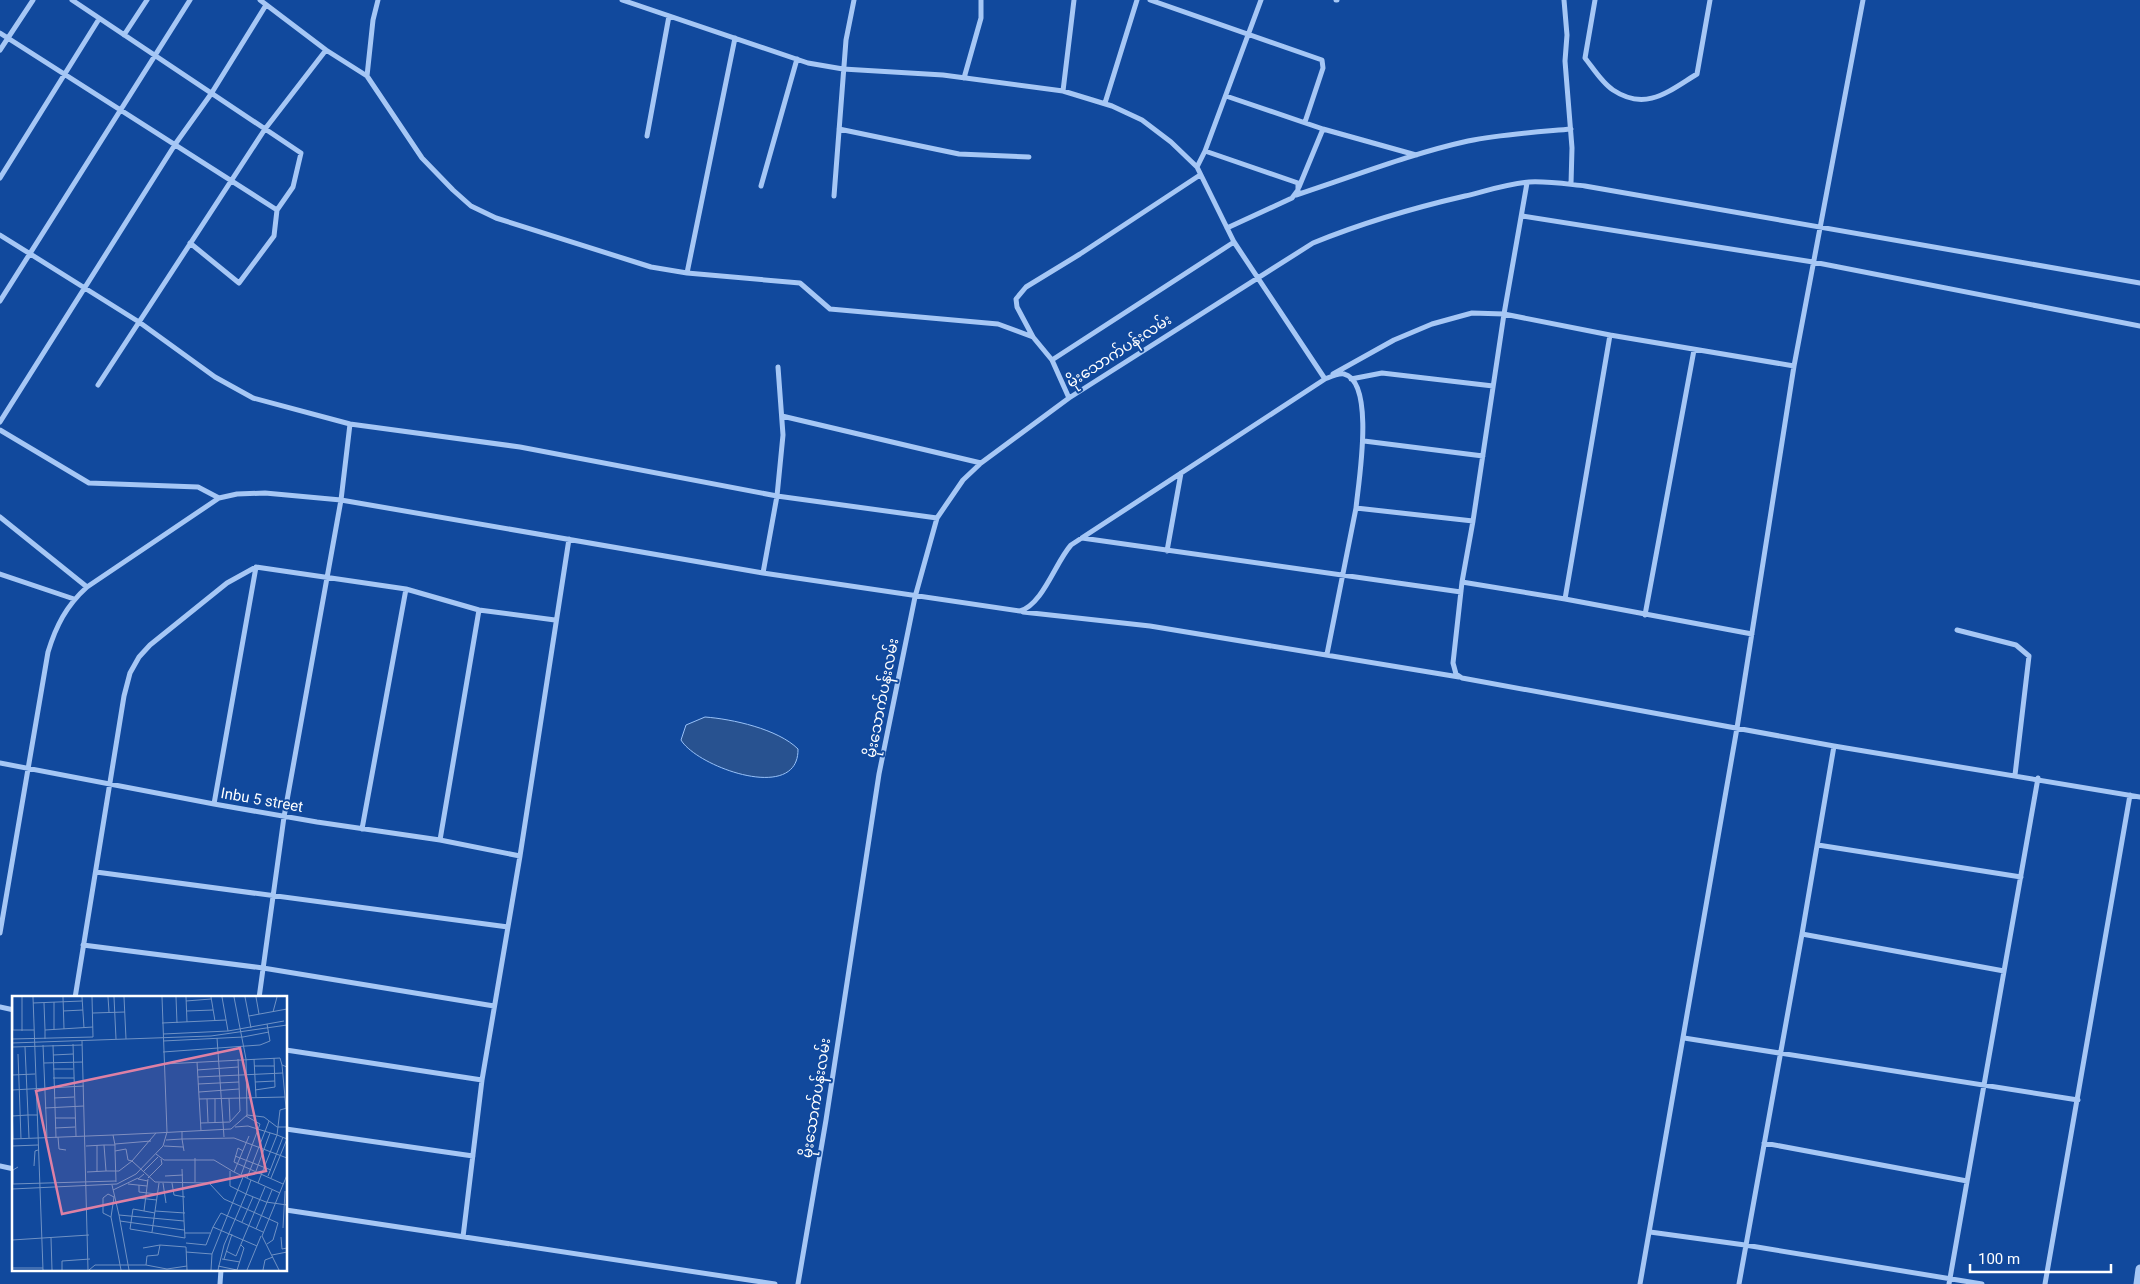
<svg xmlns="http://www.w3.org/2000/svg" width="2140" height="1284" font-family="Roboto,'Noto Sans Myanmar',sans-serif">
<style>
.water{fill:#285290;stroke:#98c1f8}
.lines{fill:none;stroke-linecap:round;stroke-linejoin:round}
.minor{stroke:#a6c7f5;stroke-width:5}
.tertiary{stroke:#a6c7f5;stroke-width:9}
.labels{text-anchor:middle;stroke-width:4;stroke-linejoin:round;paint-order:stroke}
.street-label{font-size:15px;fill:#fff;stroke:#11499d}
.inset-road{fill:none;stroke:#7092c4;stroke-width:1}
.view{fill:#dd80a5;fill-opacity:0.15;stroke:#dd80a5;stroke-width:2.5}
.inset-edge{fill:none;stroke:#fff;stroke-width:2.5}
</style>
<rect width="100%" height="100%" fill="#11499d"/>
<path class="water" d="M705,717C732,719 778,729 798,749C799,804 697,767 681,740L686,725Z"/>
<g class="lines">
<path class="minor" d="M72,0L301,153L293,187L277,210L274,236L239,283L190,243
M1150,0L1322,60L1323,68L1305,122
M1336,0H1337
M1564,0L1567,35L1565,61L1572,148L1571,184
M1595,0L1585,58C1593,68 1602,83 1613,90C1646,112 1669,91 1697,74L1710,0
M0,33L277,210
M124,35L147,0
M0,50L33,0
M326,50L367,76L422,158L453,190L471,206L496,218L651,267L687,273L800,283L830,309L998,324L1033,337L1052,360L1069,398
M367,76L373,20L378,0
M964,78L981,18V0
M1063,91L1074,0
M1226,96L1323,129L1416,155
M1105,103L1137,0
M839,129L959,154L1029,157
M647,136L669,16
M1205,151L1298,183V190L1292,198L1227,228
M1197,167L1205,151L1261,0
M0,178L99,19
M761,186L797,59
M1299,187L1323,129
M1296,195C1352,177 1409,154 1468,141C1502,134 1537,132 1571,129
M834,196L846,40L854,0
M1522,216L1813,262L2140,326
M0,235L139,322L215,377L253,398L350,424L520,447L777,496L763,573
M687,273L735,38
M0,301L190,0
M1033,337L1017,307L1016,299L1026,287L1080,254L1200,175
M1052,360L1234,242
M778,367L783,435L777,496L937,518
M1333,374L1394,340L1432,324L1472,313L1504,314L1610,335
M1325,379C1330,377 1338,373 1344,374C1376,382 1358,485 1356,508L1473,521L1462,582L1565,599
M1351,379L1382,373L1493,386
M98,385L265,129L326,50L260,0
M782,416L981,463
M0,422L176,143L211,94L266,5
M0,430L89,483L198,487L219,498
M1364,441L1483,456
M0,517L87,587
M1473,521L1504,314L1527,183
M1082,538L1461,592
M1167,551L1181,473
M0,574L74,599
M1462,582L1453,663L1456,674L1462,678L1834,746L2140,797
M1023,612L1150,626L1459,677
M1645,615L1694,350
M1957,630L2016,645L2029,656L2015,775
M1752,634L1565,599L1610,335L1794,366
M1327,654L1356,508
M0,763L214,804L317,822L440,840L520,856
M214,804L256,567
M362,829L406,589
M440,840L479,610
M1818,845L2021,877
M96,872L508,927
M0,933L48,652C56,626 66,606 87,587L219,498L237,494L265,493L341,500L763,573L1020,611C1043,604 1055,563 1071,545L1325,379L1234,242L1197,167L1171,142L1142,120L1112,106L1063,91L943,75L843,69L808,63L622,0
M1802,934L2004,971
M83,945L263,968L494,1006
M75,998L124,696L130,673L139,657L150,645L227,583L256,567L406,589L479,610L555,620
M259,998L284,817L341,500L350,424
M0,1007L14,1010
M1684,1038L2078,1100
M286,1050L482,1080
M286,1129L473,1156
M1764,1143L1967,1181
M0,1166L14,1169
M286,1210L775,1284
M1650,1232L1745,1245L1982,1284
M463,1237L482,1080L520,856L569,539
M220,1284L221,1270
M798,1284L826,1120L879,774L915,597L937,518L963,480L981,463L1069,398L1313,243C1362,223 1413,208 1465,196C1486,191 1507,184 1529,182C1548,181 1566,184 1585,186L2140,283
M1640,1284L1737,728L1794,366L1863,0
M1739,1284L1802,934L1834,746
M1949,1284L2038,778
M2045,1284L2130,795"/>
<path class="tertiary" d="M2138,1284L2140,1269"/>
</g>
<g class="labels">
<g class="street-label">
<text transform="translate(1119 351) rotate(-33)" y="5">မိုးသောက်ပန်းလမ်း</text>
<text transform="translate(882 698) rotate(-79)" y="5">မိုးသောက်ပန်းလမ်း</text>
<text transform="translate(262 800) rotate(10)" y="5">Inbu 5 street</text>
<text transform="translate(816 1098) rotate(-81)" y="5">မိုးသောက်ပန်းလမ်း</text>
</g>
</g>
<g transform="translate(12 996)">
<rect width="275" height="275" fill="#11499d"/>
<path class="inset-road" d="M1,1V34M10,1V35M21,1L31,274M51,1L52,33M70,1L72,32M80,1L81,41M96,1L97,16M102,1L104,43M112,1L114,43M164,1L165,27M174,1L175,26M199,1L203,25M210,1L216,35M222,1L234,63L235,119L219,133L144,137L120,165L143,186L197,187L212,203L266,227L261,244L255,248M233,1L239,32M244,1L247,18M174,5L199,3M42,6V33M21,7L70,5M32,7L33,34M51,15L71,14M175,15L201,14M261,16L265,1M81,17L113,16M237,20L275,13M150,27L214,24M0,34H22M151,38L216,35L272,25M205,42L212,141M0,43L81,41M33,43V34L81,31M70,45L76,274M151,45L231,41L257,36M0,47L199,40L275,29M61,48L64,140M31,49L35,142M41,49L44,142M0,51L70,49M13,51L16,119H25M151,56L248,49L258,45L255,28M6,58L9,143M41,59L61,58M242,63L244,101M185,66L189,135M32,67L71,66M152,68L268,62L270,69L275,71M270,69L274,112M242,70H262M41,73H61M185,74L226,71M0,79L23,78M186,81L271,77M41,82H62M243,86L263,85M186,88L227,86M0,94L72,90M243,94L263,91L262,62M187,96L227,93M42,102L62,101M217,102L218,125M187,103L273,101M195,103L196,126M203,103V127M0,106L1,143M33,112L72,110M275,112L268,114L265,139L275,143M235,119L252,121L265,131H275M0,120L16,119L17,142M43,122H63M189,127L218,126L228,115L226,63M223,131L236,130L265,139L246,187L268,197M43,132L63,131M170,135V143L222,142L275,162M101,139L144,137M237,140L222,176L239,184M46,141L47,153L54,154M0,143L101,139L103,149M154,144L170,143L172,155M103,148L139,145M85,149V175M92,149H103V155L114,153L116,164L120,165L107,175H94M0,150L26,149M74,150L92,149L94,175L75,176M152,150L171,151M103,155L104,186M231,155L226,152L222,166L271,188M144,158L152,164H202L222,176M223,160L259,174M183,162V186M22,170L23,155L26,154M218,175V190L234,198L239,184L246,187M244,175L258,137M131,176L146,161M132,178L126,183L136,185M229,179L248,128L234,120M153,180L171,179M256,180L271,141M136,182L150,168L149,163M235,182L257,125M259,182L275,143M151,187L154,207M160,187L162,199L173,201M0,188L104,185M1,188V174L6,171M116,188L135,190M100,189L107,219L172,225L170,173M127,189V196L145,198M0,193L105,188L124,178L151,150L155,136L150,1M101,194L126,182M126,202L145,204M132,215L136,183M143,215L173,217M143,217L121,213L118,233L173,242M107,219L117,274M99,221L91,217V202L96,198L102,201L99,221L109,274M108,225L172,234M172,225L173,242M230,226L241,201M201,231L209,217L251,236M271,232L273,195M244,233L260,194M140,236L147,187M173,237H198M269,241L270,253L275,252M39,242L40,274M0,244L77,239M174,247L194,249L201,231L245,250M131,252L148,249M214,255L224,260L253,191M174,256L200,258L199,274M200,258L231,181M260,259L275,256M210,263L228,266M212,263L220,238M134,269L155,273L175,270M206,270L225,274M0,272H31M50,274V265L78,263M77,274L83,269H134L135,260L146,259L148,249L174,251L175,274M206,274L212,249L234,198L254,206L275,209M225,274L232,252L229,249M235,274L249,240M251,274L253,264L261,261M267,274L250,240L275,179"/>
<path class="view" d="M228,52L254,175L50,218L24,95Z"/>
<rect width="275" height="275" class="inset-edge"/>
</g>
<path d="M1970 1264v8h141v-8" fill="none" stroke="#ffffff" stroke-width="2.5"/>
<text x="1978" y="1264" font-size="15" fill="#ffffff" stroke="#11499d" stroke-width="4" paint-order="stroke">100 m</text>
</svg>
